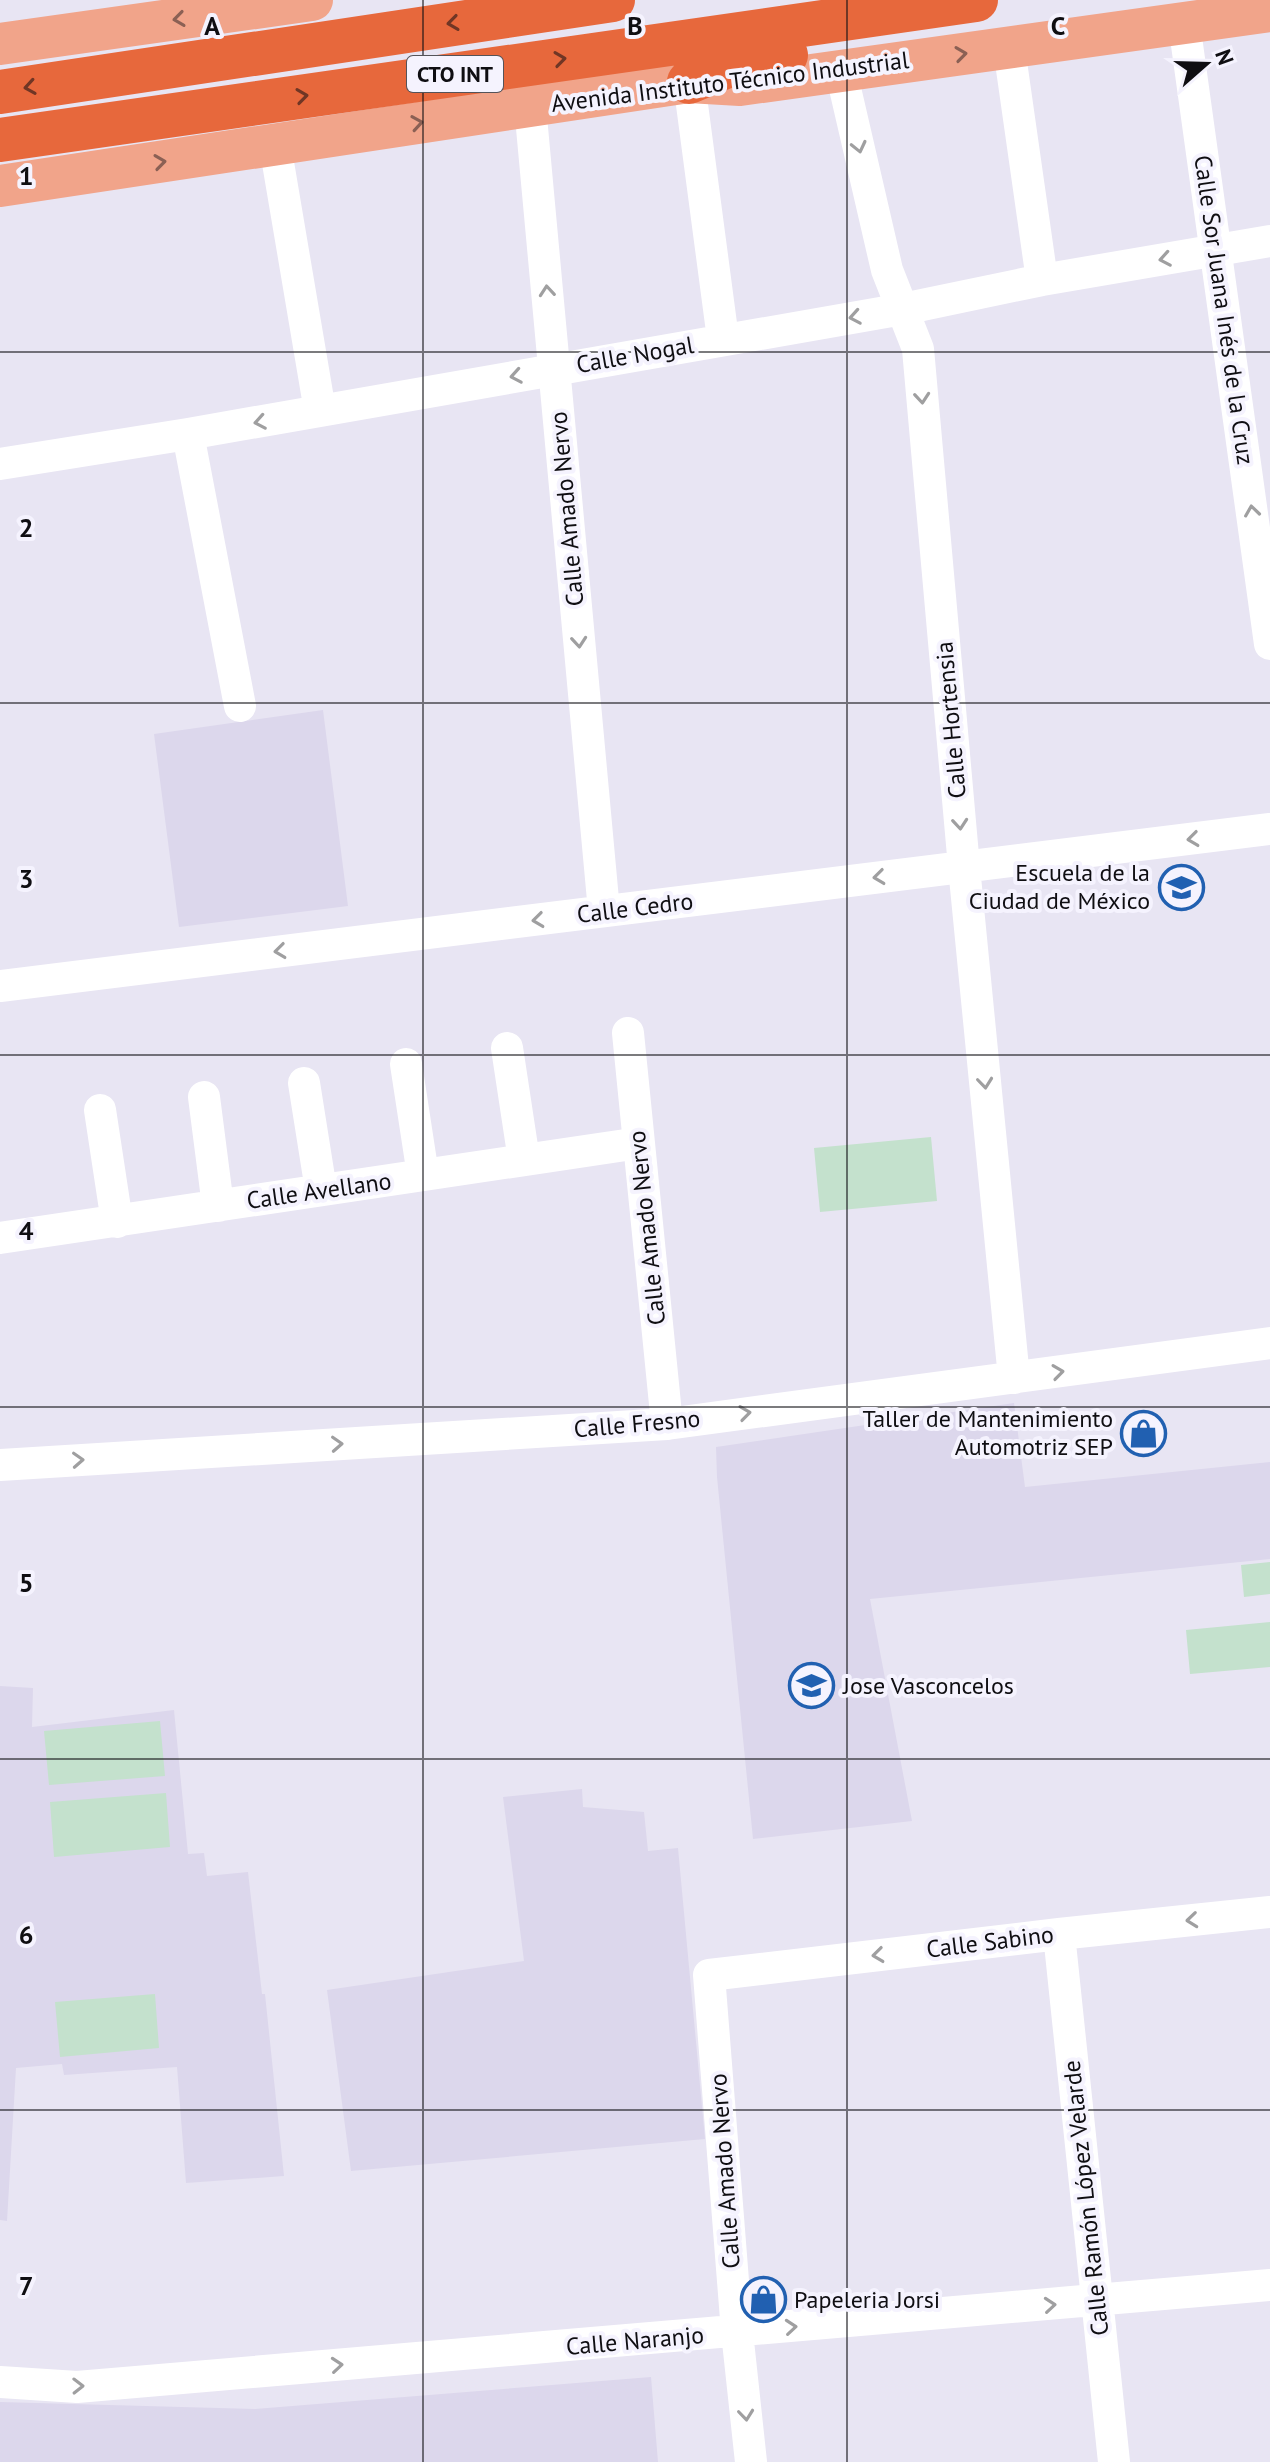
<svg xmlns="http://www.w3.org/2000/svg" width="1270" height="2462" font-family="'PT Sans',sans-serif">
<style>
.built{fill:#dcd7ec}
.garden{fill:#c4e1cd}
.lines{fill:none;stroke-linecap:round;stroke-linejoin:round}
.minor{stroke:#fff;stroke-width:32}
.major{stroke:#f1a48a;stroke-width:42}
.highway{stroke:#e7683c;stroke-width:44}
.oneway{stroke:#8b6054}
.oneway2{stroke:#703625}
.oneway3{stroke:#9f9fa0}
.grid{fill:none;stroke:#0f0e12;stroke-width:2;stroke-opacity:0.55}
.labels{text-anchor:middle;stroke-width:8;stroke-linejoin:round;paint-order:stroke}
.shield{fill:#f5f3fe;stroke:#545359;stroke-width:2}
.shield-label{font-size:22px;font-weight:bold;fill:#0f0e12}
.street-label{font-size:24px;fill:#0f0e12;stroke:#f5f3fe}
.poi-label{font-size:24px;fill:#0f0e12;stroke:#f5f3fe;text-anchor:end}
.grid-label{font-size:26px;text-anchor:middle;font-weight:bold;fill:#0f0e12;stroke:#f5f3fe;stroke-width:8;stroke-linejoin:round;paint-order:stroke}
</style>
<rect width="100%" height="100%" fill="#e8e5f3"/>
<path class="built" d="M323,710L348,906L179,927L154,734Z
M1014,1403L1025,1487L1270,1462V1559L870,1599L912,1821L753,1839L717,1477L716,1447Z
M0,1686L33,1688L32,1727L174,1710L188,1854L204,1853L207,1876L248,1872L262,1994H265L284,2176L186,2183L177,2067L64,2075L62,2064L16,2068L7,2221L0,2220Z
M582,1789L583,1807L644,1812L648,1851L678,1848L705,2139L351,2171L327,1990L524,1961L503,1797Z
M651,2377L658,2462H0V2402L255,2409Z"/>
<path class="garden" d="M931,1137L937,1201L820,1212L814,1148Z
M1270,1562V1594L1244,1597L1241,1565Z
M1270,1622V1667L1190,1674L1186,1630Z
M160,1721L165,1776L49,1785L44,1731Z
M166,1793L170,1847L54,1857L50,1802Z
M155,1994L159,2048L60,2057L55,2002Z"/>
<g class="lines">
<path class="minor" d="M1184,23L1270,644
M1009,48L1042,280
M841,71L887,270L918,349L964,867L1014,1378
M689,82L723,339
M530,106L604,911
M275,145L320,411
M188,434L240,706
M0,464L188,434L903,309L1042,280L1270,241
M0,986L1270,829
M628,1033L667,1424
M507,1048L524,1160
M406,1064L423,1175
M304,1083L321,1190
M204,1097L218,1206
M100,1110L117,1222
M0,1238L639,1143
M0,1465L667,1424L1270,1343
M1059,1934L1114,2462
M0,2382L77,2387L1270,2285
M751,2462L737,2332L709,1975L1059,1934L1270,1912"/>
<path class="major" d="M0,44L312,0
M0,186L689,82L740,85L1270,11"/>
<path class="highway" d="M689,82L737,62L786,55
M0,92L613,0
M0,140L976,0"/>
</g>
<defs><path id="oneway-chevron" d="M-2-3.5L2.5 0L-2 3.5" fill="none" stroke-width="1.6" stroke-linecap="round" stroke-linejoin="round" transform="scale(2)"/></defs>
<g class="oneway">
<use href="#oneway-chevron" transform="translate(179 19) rotate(172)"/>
<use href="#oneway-chevron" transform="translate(961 54) rotate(-8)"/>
<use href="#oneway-chevron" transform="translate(417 123) rotate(-9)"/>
<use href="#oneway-chevron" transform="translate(160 162) rotate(-8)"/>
</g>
<g class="oneway2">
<use href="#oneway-chevron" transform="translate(453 23) rotate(172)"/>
<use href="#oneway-chevron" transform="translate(560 59) rotate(-8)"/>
<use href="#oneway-chevron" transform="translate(30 87) rotate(171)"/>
<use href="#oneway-chevron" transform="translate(302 96) rotate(-8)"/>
</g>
<g class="oneway3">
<use href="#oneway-chevron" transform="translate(859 147) rotate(77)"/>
<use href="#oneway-chevron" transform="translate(1165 259) rotate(170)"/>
<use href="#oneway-chevron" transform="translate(547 291) rotate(-95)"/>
<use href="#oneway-chevron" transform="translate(855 317) rotate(170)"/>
<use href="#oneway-chevron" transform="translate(516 376) rotate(170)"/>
<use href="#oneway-chevron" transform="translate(922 398) rotate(85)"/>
<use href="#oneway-chevron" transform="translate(260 422) rotate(170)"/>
<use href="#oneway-chevron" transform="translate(1252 511) rotate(-98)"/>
<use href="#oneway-chevron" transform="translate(579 642) rotate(85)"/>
<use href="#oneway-chevron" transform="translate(960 824) rotate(85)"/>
<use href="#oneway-chevron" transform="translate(1193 839) rotate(173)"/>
<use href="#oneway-chevron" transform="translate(879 877) rotate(173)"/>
<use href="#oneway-chevron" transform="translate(538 920) rotate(173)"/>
<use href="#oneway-chevron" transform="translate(280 951) rotate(173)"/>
<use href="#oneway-chevron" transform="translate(985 1083) rotate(84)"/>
<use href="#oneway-chevron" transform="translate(1058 1372) rotate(-8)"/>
<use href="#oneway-chevron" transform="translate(745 1413) rotate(-8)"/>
<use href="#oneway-chevron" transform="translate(337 1444) rotate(-3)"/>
<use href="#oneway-chevron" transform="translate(78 1460) rotate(-3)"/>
<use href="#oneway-chevron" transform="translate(1192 1920) rotate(174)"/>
<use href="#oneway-chevron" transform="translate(878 1955) rotate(173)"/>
<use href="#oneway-chevron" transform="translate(1050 2305) rotate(-5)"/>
<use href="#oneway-chevron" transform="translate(791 2327) rotate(-5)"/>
<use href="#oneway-chevron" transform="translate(337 2365) rotate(-5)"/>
<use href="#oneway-chevron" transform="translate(78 2386) rotate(-1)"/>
<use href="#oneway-chevron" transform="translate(746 2415) rotate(84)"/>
</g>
<path class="grid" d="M423,0V2462M847,0V2462M0,352H1270M0,703H1270M0,1055H1270M0,1407H1270M0,1759H1270M0,2110H1270"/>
<defs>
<symbol id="school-ring" viewBox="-11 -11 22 22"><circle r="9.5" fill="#f5f3fe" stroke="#2160b1" stroke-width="1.5"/><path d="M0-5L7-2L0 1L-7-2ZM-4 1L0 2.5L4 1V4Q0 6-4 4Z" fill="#2160b1"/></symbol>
<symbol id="shop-ring" viewBox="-11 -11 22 22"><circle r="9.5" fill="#f5f3fe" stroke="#2160b1" stroke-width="1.5"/><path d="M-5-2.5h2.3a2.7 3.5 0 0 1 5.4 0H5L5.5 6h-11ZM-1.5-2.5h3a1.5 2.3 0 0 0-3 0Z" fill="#2160b1"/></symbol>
</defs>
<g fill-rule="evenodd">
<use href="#school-ring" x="1156" y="862" width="51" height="51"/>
<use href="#shop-ring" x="1118" y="1408" width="51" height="51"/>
<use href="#school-ring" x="786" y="1660" width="51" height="51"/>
<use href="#shop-ring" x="738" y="2274" width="51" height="51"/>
</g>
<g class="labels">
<rect class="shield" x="407" y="56" width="96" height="36" rx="6"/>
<g class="shield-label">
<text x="455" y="82">CTO INT</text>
</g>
<g class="street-label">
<text transform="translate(730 82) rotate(-7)" y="8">Avenida Instituto Técnico Industrial</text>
<text transform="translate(1224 310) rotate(82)" y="8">Calle Sor Juana Inés de la Cruz</text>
<text transform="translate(635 355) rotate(-10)" y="8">Calle Nogal</text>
<text transform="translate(567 509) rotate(-95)" y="8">Calle Amado Nervo</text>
<text transform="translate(951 720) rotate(-95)" y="8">Calle Hortensia</text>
<text transform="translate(635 908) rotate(-7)" y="8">Calle Cedro</text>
<text transform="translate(319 1191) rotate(-8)" y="8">Calle Avellano</text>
<text transform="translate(647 1228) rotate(-96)" y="8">Calle Amado Nervo</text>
<text transform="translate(637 1424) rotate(-5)" y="8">Calle Fresno</text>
<text transform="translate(990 1942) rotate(-7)" y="8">Calle Sabino</text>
<text transform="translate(725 2171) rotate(-94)" y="8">Calle Amado Nervo</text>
<text transform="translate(1086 2198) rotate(-96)" y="8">Calle Ramón López Velarde</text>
<text transform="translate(635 2341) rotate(-5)" y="8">Calle Naranjo</text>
</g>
<g class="poi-label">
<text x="1150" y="881">Escuela de la<tspan x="1150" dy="28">Ciudad de México</tspan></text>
<text x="1113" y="1427">Taller de Mantenimiento<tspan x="1113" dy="28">Automotriz SEP</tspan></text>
<text x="843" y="1694" text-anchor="start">Jose Vasconcelos</text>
<text x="794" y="2308" text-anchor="start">Papeleria Jorsi</text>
</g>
</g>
<g class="grid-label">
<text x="212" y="35">A</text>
<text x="635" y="35">B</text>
<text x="1058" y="35">C</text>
<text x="26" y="185">1</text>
<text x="26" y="537">2</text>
<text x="26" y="888">3</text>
<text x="26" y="1240">4</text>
<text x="26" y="1592">5</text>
<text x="26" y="1944">6</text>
<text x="26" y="2295">7</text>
</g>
<g transform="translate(1206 64) rotate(70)" stroke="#f5f3fe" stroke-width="6" paint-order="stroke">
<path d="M0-6L14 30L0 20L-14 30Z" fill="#0f0e12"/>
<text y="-12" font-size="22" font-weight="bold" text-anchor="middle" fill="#0f0e12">N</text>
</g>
</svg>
